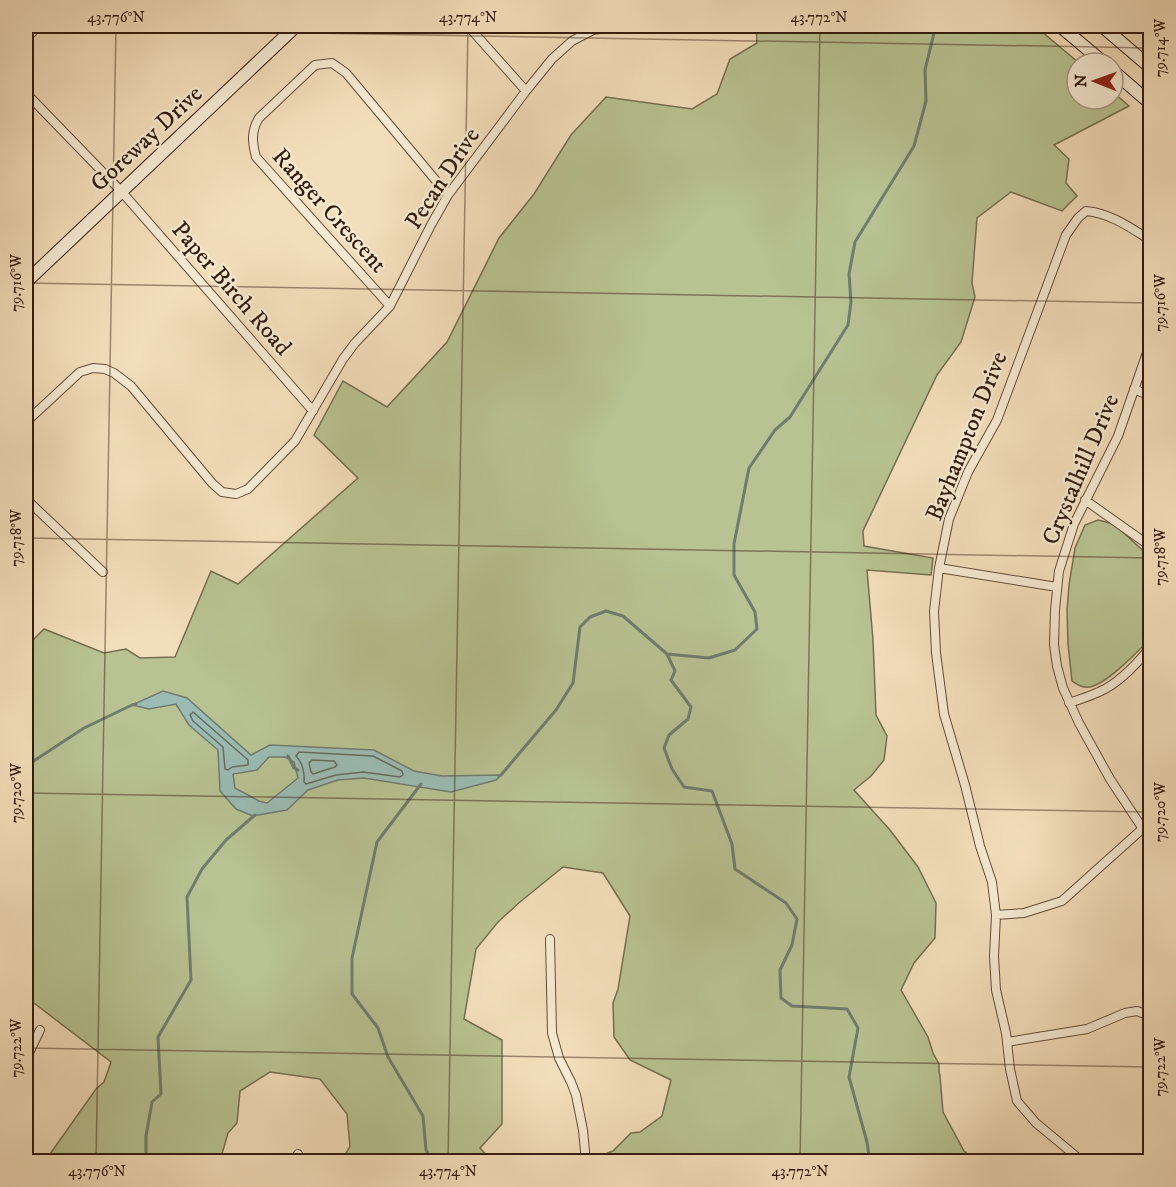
<svg xmlns="http://www.w3.org/2000/svg" width="1176" height="1187" font-family="'IM FELL DW Pica',serif">
<style>
.green{fill:#b8c292;stroke:#766e4f;stroke-width:1.5}
.water{fill:#9bbcb4;stroke:#717c71;stroke-width:1.5;fill-rule:evenodd}
.lines{fill:none;stroke-linecap:round;stroke-linejoin:round}
.shore{stroke:#676c60;stroke-width:1.5}
.stream{stroke:#717c71;stroke-width:3}
.street-casing{stroke:#634c38;stroke-width:10}
.secondary-casing{stroke:#331b0c;stroke-width:14}
.street{stroke:#f7ead3;stroke-width:8}
.secondary{stroke:#f7ead3;stroke-width:12}
.ticks{fill:none;stroke:#331b0c;stroke-width:1.5;stroke-opacity:0.45}
.labels{text-anchor:middle;stroke-width:4.5;stroke-linejoin:round;paint-order:stroke}
.street-label{font-size:24px;fill:#331b0c;stroke:#f7ead3}
.neatline{fill:none;stroke:#331b0c;stroke-width:2}
.ticks-label{font-size:15px;text-anchor:middle;fill:#331b0c}
</style>
<rect width="100%" height="100%" fill="#f3debb"/>
<filter id="stains"><feTurbulence type="fractalNoise" baseFrequency=".00333" numOctaves="4"/><feColorMatrix values="0 0 0 0 .2 0 0 0 0 .09 0 0 0 0 .02 0 0 0 .5 -.17"/></filter>
<radialGradient id="worn" r=".72"><stop offset=".6" stop-color="#630" stop-opacity="0"/><stop offset="1" stop-color="#630" stop-opacity=".3"/></radialGradient>
<path class="green" d="M756,26H1035L1079,63H1077V99H1113V92L1129,106L1054,145L1069,159L1066,183L1077,196L1062,211L1011,192L977,218L972,283L975,297L961,342L937,375L863,531L864,546L933,558L931,575L867,570L873,640L876,715L887,736L884,760L871,776L854,790L890,830L918,867L936,903L935,938L914,963L901,990L928,1037L933,1053L939,1064V1071L940,1076L943,1112L964,1151L976,1161H592V1159L613,1151L631,1133L640,1132L662,1116L671,1080L630,1060L614,1037L613,1003L618,989L630,916L603,873L563,867L520,902L498,922L476,949L464,1019L502,1040V1124L480,1148L492,1161H348L344,1157L350,1146L347,1114L320,1079L270,1072L240,1091L237,1123L228,1133L220,1161H45L96,1089L104,1082L111,1062L26,997V647L44,629L104,653L126,649L140,658L175,657L211,571L238,584L358,478L314,435L343,381L387,407L447,342L499,238L534,194L571,135L606,97L692,109L717,94L730,59L757,43Z
M1098,520L1114,524L1150,557V639C1137,652 1108,683 1090,687C1082,688 1078,685 1072,681L1068,644L1067,610L1069,585L1075,548L1085,525Z"/>
<path class="water" d="M163,691L187,698L251,755L270,745L374,750L414,771L442,776L501,775L496,780L451,792L364,778L338,780L308,790L287,810L253,816L236,809L220,791L218,750L189,725L176,704L149,709L132,705ZM269,757H285L294,762L298,778L267,803L259,801L235,788L233,774L257,770Z"/>
<g class="lines">
<path class="shore" d="M193,712L248,760V765L232,767L228,770L225,769L223,747L193,721L190,715Z
M299,752L373,756L402,771L403,775L400,777L363,772L336,775L306,784L304,782C305,773 302,762 296,756Z
M312,760L334,761L337,765L335,767L313,774L311,772L309,763Z"/>
<path class="stream" d="M667,654L709,658L735,650L757,629L755,612L734,575V544L749,468L775,430L790,417L848,325L851,302L849,274L855,242L914,146L926,101L925,70L934,33L940,26
M288,756L294,768L298,770
M26,766L84,728L132,705L136,704
M499,776L501,775L556,710L573,683L580,627L590,617L606,611L623,616L667,654L675,671L671,680L691,707L688,719L669,735L664,748L672,769L684,787L712,791L732,844L735,869L786,903L797,919L792,945L780,970L781,998L792,1006L847,1009L858,1028L849,1077L867,1142L870,1162
M421,784L377,842L352,958V994L378,1028L388,1057L423,1116L426,1150L434,1162
M146,1162V1136L152,1102L161,1094L158,1037L191,980L187,897L202,869L226,840L255,815
M808,1162L826,1155L843,1162"/>
<defs>
<path id="street" d="M468,26L526,91
M26,39L38,26
M26,93L121,191L313,411
M390,306L256,157C252,142 251,131 259,118L315,65L332,63L346,73L448,195
M1150,344L1118,436L1074,524L1059,571L1055,610L1054,645L1057,666L1063,688L1079,723L1110,779L1143,829L1150,837
M1134,389L1150,396
M26,422L80,372L93,368L105,369L114,373L131,386L212,483L222,492L236,494L248,489L295,441L343,359L355,343L390,306L431,225L448,195L526,91L552,59L572,41L593,30L614,27L642,28L648,26
M26,499L103,572
M1085,500L1150,546
M939,568L1057,587
M1069,703C1081,699 1094,695 1105,689C1123,679 1137,663 1150,648
M996,915L1024,913L1062,901L1150,822
M550,939L552,1033L559,1058L571,1082L576,1095L583,1130L586,1162
M1007,1042L1087,1029L1125,1013L1137,1011L1150,1016
M26,1059L40,1030
M294,1162L298,1154
M1083,1162L1036,1123L1017,1101L1010,1069L1006,1033L996,990L994,956L996,915L992,882L980,846L965,785L944,714L936,653L934,611L939,568L949,519L968,472L997,420L1066,235L1078,218L1086,211C1110,213 1131,228 1150,240"/>
<path id="secondary" d="M1060,26L1104,63
M1102,26L1150,67
M1113,71L1150,103
M26,282L296,26"/>
</defs>
<use href="#street" class="street-casing"/>
<use href="#secondary" class="secondary-casing"/>
<use href="#street" class="street"/>
<use href="#secondary" class="secondary"/>
</g>
<path class="ticks" d="M26,28L1150,48M26,283L1150,303M26,538L1150,558M26,793L1150,812M26,1048L1150,1067M96,1162L116,26M448,1162L468,26M800,1162L820,26"/>
<g class="labels">
<g class="street-label">
<text transform="translate(146 138) rotate(-43)" y="8">Goreway Drive</text>
<text transform="translate(442 178) rotate(-57)" y="8">Pecan Drive</text>
<text transform="translate(330 210) rotate(48)" y="8">Ranger Crescent</text>
<text transform="translate(232 288) rotate(49)" y="8">Paper Birch Road</text>
<text transform="translate(966 436) rotate(-68)" y="8">Bayhampton Drive</text>
<text transform="translate(1080 469) rotate(-67)" y="8">Crystalhill Drive</text>
</g>
</g>
<rect width="1176" height="1187" fill="none" stroke="#f3debb" stroke-width="66"/>
<g transform="translate(1095 81) rotate(271)"><circle r="28" fill="#f7ead3" stroke="#a99783" stroke-width="1.5"/>
<path d="M0-4.5L10 22L0 15L-10 22Z" fill="#8f2418"/>
<text y="-9" font-size="16" font-weight="bold" text-anchor="middle" fill="#331b0c">N</text>
</g>
<rect x="33" y="33" width="1110" height="1121" class="neatline"/>
<g class="ticks-label">
<text x="116" y="22">43.776°N</text>
<text x="468" y="22">43.774°N</text>
<text x="819" y="22">43.772°N</text>
<text transform="translate(1160 48) rotate(-90)" y="5">79.714°W</text>
<text transform="translate(16 283) rotate(-90)" y="5">79.716°W</text>
<text transform="translate(1160 303) rotate(-90)" y="5">79.716°W</text>
<text transform="translate(16 538) rotate(-90)" y="5">79.718°W</text>
<text transform="translate(1160 557) rotate(-90)" y="5">79.718°W</text>
<text transform="translate(16 793) rotate(-90)" y="5">79.720°W</text>
<text transform="translate(1160 812) rotate(-90)" y="5">79.720°W</text>
<text transform="translate(16 1048) rotate(-90)" y="5">79.722°W</text>
<text transform="translate(1160 1067) rotate(-90)" y="5">79.722°W</text>
<text x="97" y="1176">43.776°N</text>
<text x="448" y="1176">43.774°N</text>
<text x="800" y="1176">43.772°N</text>
</g>
<rect width="100%" height="100%" filter="url(#stains)"/>
<rect width="100%" height="100%" fill="url(#worn)"/>
</svg>
